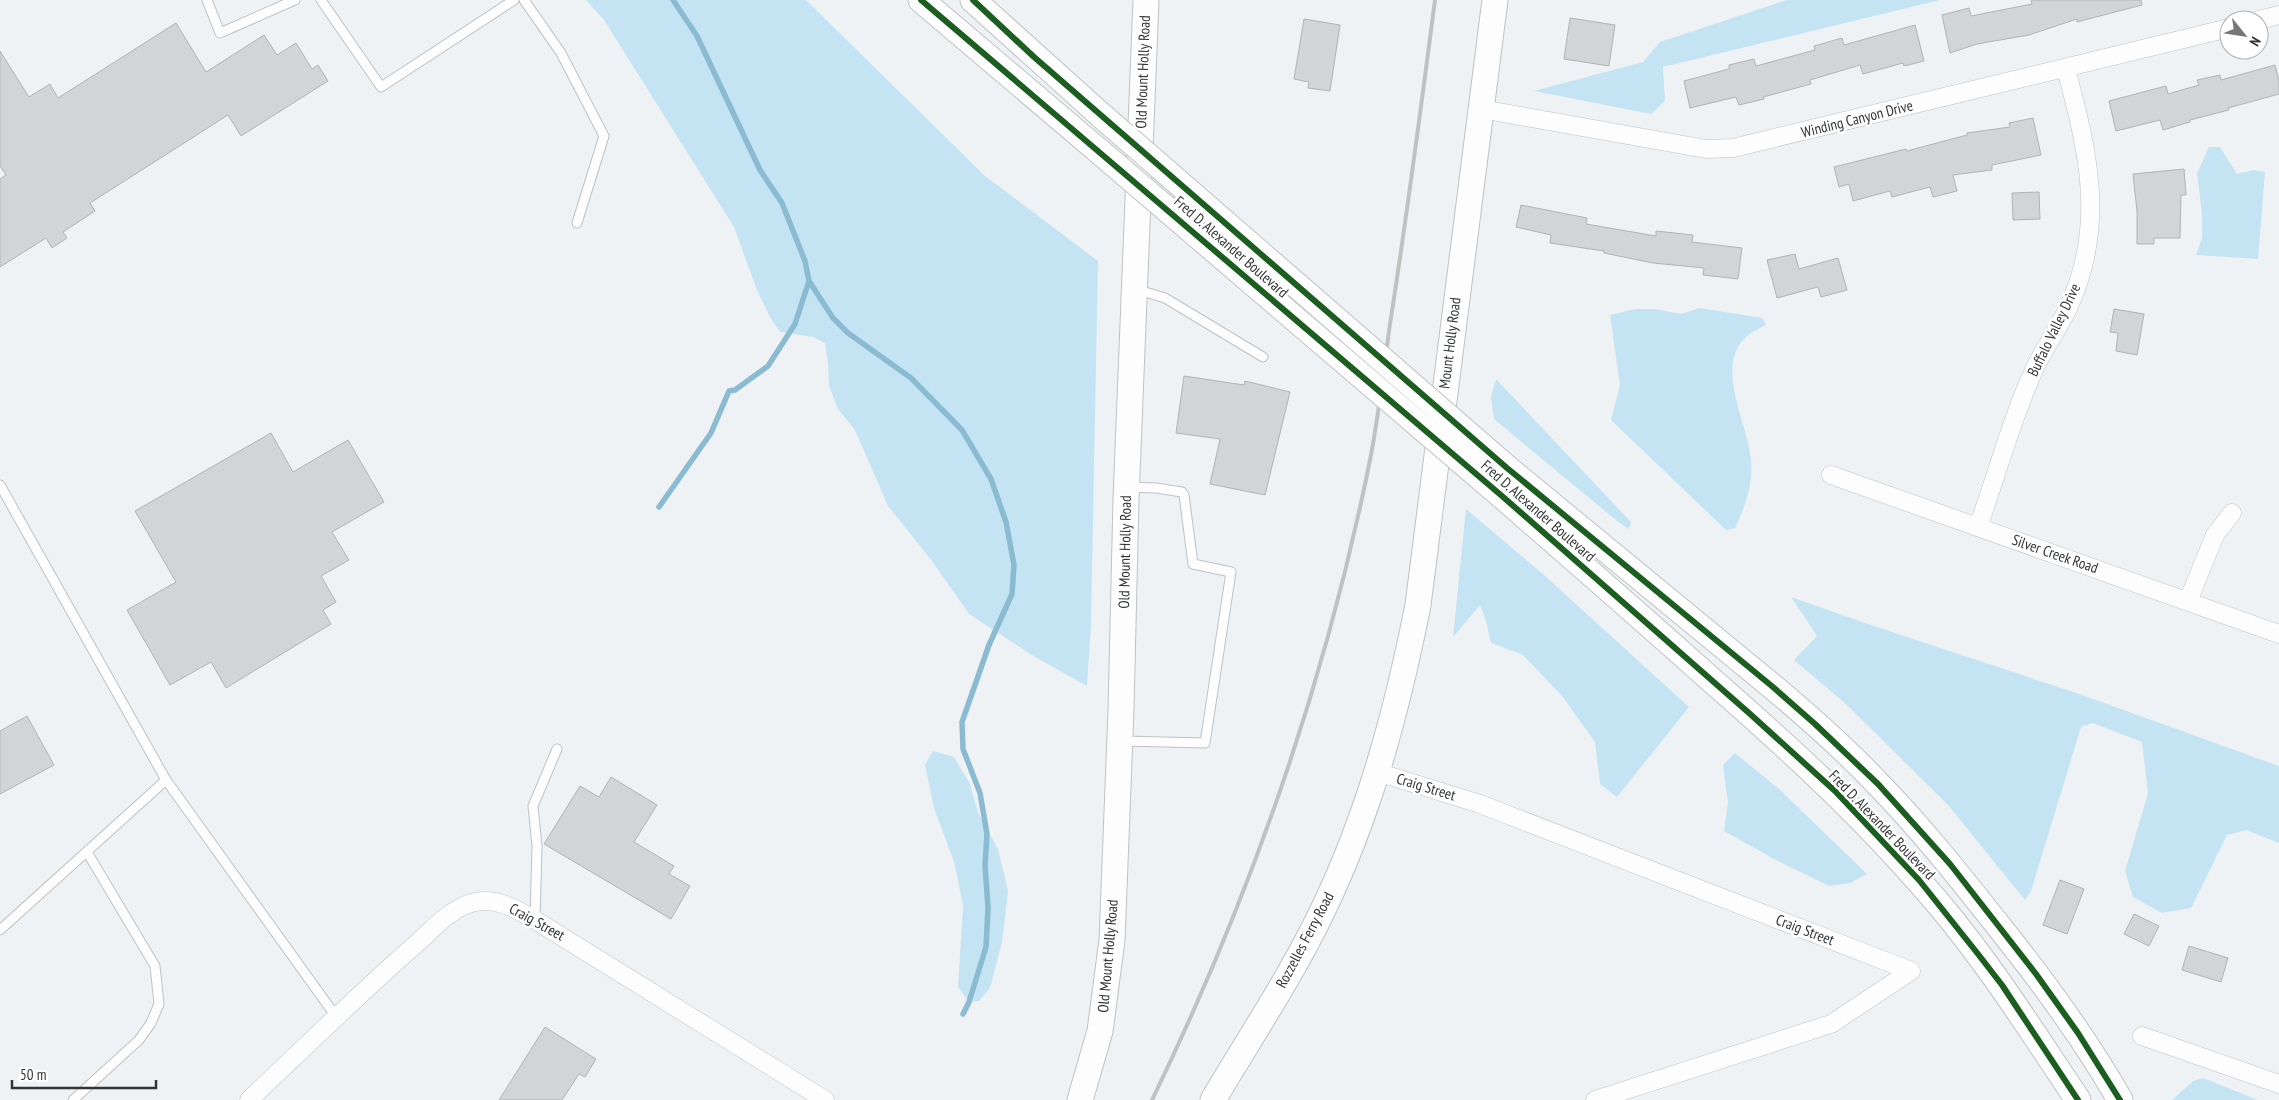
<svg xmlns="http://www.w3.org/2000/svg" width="2279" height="1100" font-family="'PT Sans Narrow',sans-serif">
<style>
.green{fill:#c5e4f3}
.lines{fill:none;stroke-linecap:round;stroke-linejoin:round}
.stream{stroke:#8abbd0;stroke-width:5.5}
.building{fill:#d2d4d6;stroke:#b1b3b5}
.lane-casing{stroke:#bfc2c3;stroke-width:11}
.street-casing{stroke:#bfc2c3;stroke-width:19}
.secondary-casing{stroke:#bfc2c3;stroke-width:27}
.lane{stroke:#fdfdfd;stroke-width:9}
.street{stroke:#fdfdfd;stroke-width:18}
.secondary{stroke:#fdfdfd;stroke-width:25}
.rail{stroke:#c0c2c2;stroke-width:4}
.secondary-bridge-casing{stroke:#bfc2c3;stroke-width:27;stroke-linecap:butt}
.secondary-bridge{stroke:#fdfdfd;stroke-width:25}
.cycleway-casing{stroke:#fff;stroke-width:9}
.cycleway{stroke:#1b5e20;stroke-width:6}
.labels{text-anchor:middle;stroke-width:5;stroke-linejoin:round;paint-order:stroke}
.street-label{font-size:15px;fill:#323435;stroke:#fff}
</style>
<rect width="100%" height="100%" fill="#eff2f4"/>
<path class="green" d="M586,0H806L985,176L1098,261L1091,625L1087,686L1035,657L969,614L932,561L888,506L855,430L838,409L829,386L828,363L825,343L813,337L780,332L771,319L757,290L734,227L604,20Z
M1787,0H1940L1663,67L1665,101L1651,114L1534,91L1643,62L1660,42Z
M2209,147H2220L2237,174L2254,170L2265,172L2258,259L2196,255L2202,238V214L2197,173Z
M1700,308L1762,318L1766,325C1759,329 1749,333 1744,339C1715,369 1749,426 1751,461C1753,485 1745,507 1735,528L1726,530L1611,420L1620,385L1610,315L1635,309H1655L1681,314Z
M1496,379L1631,522L1629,529L1617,521L1494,419L1491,398Z
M1466,509L1544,575L1689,707L1617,797L1600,784L1595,742L1562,696L1523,655L1491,643L1486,621L1480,605L1453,637Z
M1791,597L1865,623L2082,695L2279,766V843L2246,830L2227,835L2191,908L2162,913L2133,897L2125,871L2148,793L2142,742L2093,723L2081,727L2031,891L2025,900L1948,805L1846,704L1794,660L1817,636Z
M933,751L954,757L970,784L978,813L998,849L1008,891L1002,942L990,988L979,1001L969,1002L958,987L963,906L955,865L934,808L925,765Z
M1735,753L1779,789L1867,874L1850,883L1829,886L1774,859L1724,831L1728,803L1723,765Z
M2203,1078L2258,1100H2172L2193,1081Z"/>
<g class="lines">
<path class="stream" d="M673,0L697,36L760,170L782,203L805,261L809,281L833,318L848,333L911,378L962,430L991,479L1006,522L1014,565L1012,594L989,645L962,722L963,749L980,793L987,834L985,865L988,908L986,947L969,1002L963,1014
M659,507L711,433L729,391L735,390L768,366L795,324L809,281"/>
</g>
<path class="building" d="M2031,0H2141L2142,5L2077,22V19L2029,35L1977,44L1950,53L1942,15L1969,8L1971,16L2032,4Z
M1570,18L1615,25L1609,66L1564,59Z
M1304,19L1340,25L1330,91L1308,88L1309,82L1294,79Z
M176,23L206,72L264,35L277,55L296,43L312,69L318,65L328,81L241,136L228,115L90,203L95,211L63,232L67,238L52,248L46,238L0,267V179L6,175L0,166V51L29,97L50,84L58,98Z
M1915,25L1924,61L1904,66L1903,63L1863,74L1860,65L1810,80L1811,84L1763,97L1764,99L1739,105L1736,97L1690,108L1684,81L1729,69V65L1754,59L1756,66L1815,50L1814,46L1842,38L1844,45Z
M2275,65L2279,81V94L2228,108L2229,110L2190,120V122L2163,130L2160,120L2116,131L2109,101L2166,86L2168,94L2199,85L2197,80L2220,75L2221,80Z
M2033,118L2041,155L1992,165V170L1953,175L1957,191L1933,197L1930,187L1892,197L1890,191L1853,201L1849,184L1839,187L1834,167L1906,149L1907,151L1967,135V133L2010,127L2009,123Z
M2184,169L2186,195H2181L2180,238H2154V244H2137V211L2133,174Z
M2039,192L2040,219L2013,220L2012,193Z
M1521,205L1587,218L1586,224L1656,236V231L1693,235L1692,242L1742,248L1738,279L1703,275L1704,268L1653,263L1604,253V251L1550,243L1551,235L1516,227Z
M1795,254L1799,269L1838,258L1847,290L1821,297L1818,287L1777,298L1767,260Z
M2114,309L2144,314L2137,355L2116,351L2118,333L2110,332Z
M1184,376L1244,385L1245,381L1290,392L1265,495L1210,484L1220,439L1176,433Z
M271,433L293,472L348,440L384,502L332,532L349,560L321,576L336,602L323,610L331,624L226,688L211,662L170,685L127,610L176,582L135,511Z
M27,716L54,765L0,794V731Z
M611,777L657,805L634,842L674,866L669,874L690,886L671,919L544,844L580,786L599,797Z
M2060,880L2084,889L2067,934L2043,925Z
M2134,914L2159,926L2149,946L2124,934Z
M2189,946L2228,958L2221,982L2182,970Z
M545,1027L596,1059L585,1077L579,1074L562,1100H499Z"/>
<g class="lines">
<defs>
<path id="lane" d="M207,0L220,33L295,0
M321,0L381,87L514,0
M524,0L561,53L604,136L577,223
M1135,289L1165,298L1263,357
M0,485L166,780L337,1018
M1122,741L1205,743L1231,572L1193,564L1184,495L1182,492L1156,488L1128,487
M535,920L537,846L533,806L557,749
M0,930L166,780
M73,1100L139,1040L151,1023L159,1004L155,966L87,852"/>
<path id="street" d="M2259,20L2279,15
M1481,109L1706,149L1733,148L2229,28
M1831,475L2279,634
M1978,527C1997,475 2011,420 2034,370C2044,348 2059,328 2069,306C2106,225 2088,151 2066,69
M2188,601L2215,535L2232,513
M1377,772L1480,804L1911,971L1831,1024L1595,1100
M2142,1036L2279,1084
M249,1100C304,1048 359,994 416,944C432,930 449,910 471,903C494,896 515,908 535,920L825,1100"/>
<path id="secondary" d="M921,0L1100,152
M973,0L1103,117
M1507,468L1773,687C1810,718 1846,750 1879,785C1923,830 1962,880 2001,929C2044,983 2086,1040 2120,1100
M1502,496C1571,556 1640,616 1708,677C1781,741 1853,806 1917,879C1979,947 2027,1024 2078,1100
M1080,1100L1100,1031L1112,940L1121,710L1126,499L1146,0
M1213,1100C1249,1039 1290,978 1321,914C1369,816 1397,711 1418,605L1495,0"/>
</defs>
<use href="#lane" class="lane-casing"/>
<use href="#street" class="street-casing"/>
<use href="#secondary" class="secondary-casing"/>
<use href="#lane" class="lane"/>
<use href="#street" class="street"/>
<use href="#secondary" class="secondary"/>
<path class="rail" d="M1152,1100C1251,896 1327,677 1371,455C1379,412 1384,368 1390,324C1407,216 1421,108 1435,0"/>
<defs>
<path id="secondary-bridge" d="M1103,117L1507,468
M1100,152L1502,496"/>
</defs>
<use href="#secondary-bridge" class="secondary-bridge-casing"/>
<use href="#secondary-bridge" class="secondary-bridge"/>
<defs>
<path id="cycleway" d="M921,0L1502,496L1749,713L1835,791L1919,880L1978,954L2002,985L2078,1100
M973,0L1034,57L1507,468L1773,687L1815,724L1878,784L1950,864L2036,974L2078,1033L2120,1100"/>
</defs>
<use href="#cycleway" class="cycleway-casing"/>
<use href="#cycleway" class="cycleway"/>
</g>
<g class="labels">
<g class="street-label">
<text transform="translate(1143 72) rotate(-88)" y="5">Old Mount Holly Road</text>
<text transform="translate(1857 119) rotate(-14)" y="5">Winding Canyon Drive</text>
<text transform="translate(1231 247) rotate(41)" y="5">Fred D. Alexander Boulevard</text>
<text transform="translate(2054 330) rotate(-64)" y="5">Buffalo Valley Drive</text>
<text transform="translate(1450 343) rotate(-83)" y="5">Mount Holly Road</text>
<text transform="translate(1538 511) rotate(41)" y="5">Fred D. Alexander Boulevard</text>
<text transform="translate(1125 552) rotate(-89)" y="5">Old Mount Holly Road</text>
<text transform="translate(2055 554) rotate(19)" y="5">Silver Creek Road</text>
<text transform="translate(1426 787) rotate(17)" y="5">Craig Street</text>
<text transform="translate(1882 825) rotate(46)" y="5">Fred D. Alexander Boulevard</text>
<text transform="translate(537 922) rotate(29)" y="5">Craig Street</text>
<text transform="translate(1805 930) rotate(21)" y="5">Craig Street</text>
<text transform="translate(1305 940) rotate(-62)" y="5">Rozzelles Ferry Road</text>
<text transform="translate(1108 956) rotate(-85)" y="5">Old Mount Holly Road</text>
</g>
</g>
<g transform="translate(2244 35) rotate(120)"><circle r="24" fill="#ffffff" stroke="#adaeae"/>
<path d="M0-4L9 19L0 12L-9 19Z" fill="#747678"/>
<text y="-8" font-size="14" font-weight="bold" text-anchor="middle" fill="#323435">N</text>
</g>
<path d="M12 1080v8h144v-8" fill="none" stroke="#323435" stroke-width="2.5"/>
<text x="20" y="1080" font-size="15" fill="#323435" stroke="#ffffff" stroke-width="4" paint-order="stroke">50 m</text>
</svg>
